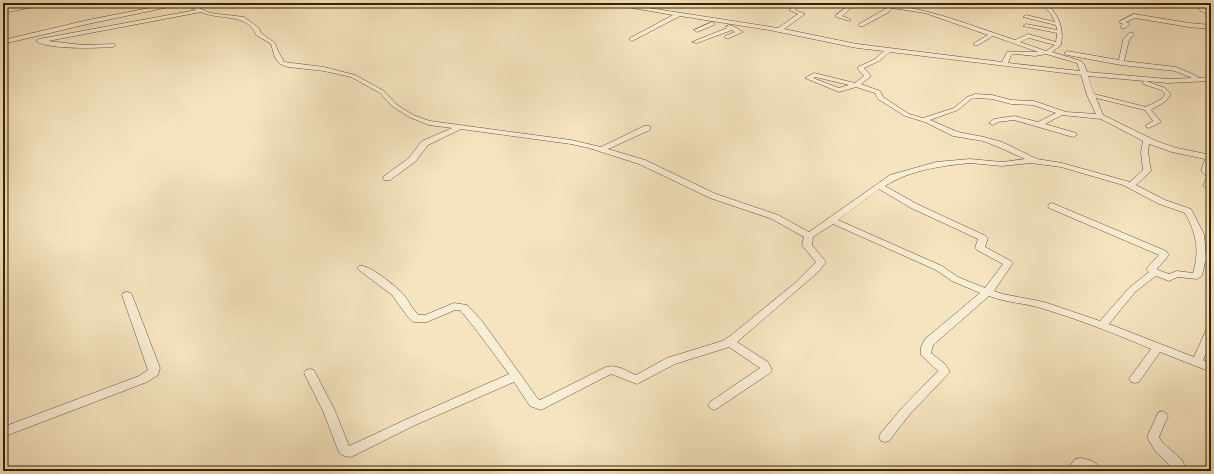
<svg xmlns="http://www.w3.org/2000/svg" width="1214" height="474" font-family="'Old Standard TT',serif">
<style>
.lines{fill:none;stroke-linecap:round;stroke-linejoin:round}
.minor-casing{stroke:#665230;stroke-width:1}
.minor{fill:#f8edd5;fill-rule:evenodd}
</style>
<rect width="100%" height="100%" fill="#f5e4bf"/>
<filter id="stains"><feTurbulence type="fractalNoise" baseFrequency=".005" numOctaves="4"/><feColorMatrix values="0 0 0 0 .2 0 0 0 0 .09 0 0 0 0 .02 0 0 0 .5 -.17"/></filter>
<radialGradient id="worn" r=".72"><stop offset=".6" stop-color="#630" stop-opacity="0"/><stop offset="1" stop-color="#630" stop-opacity=".3"/></radialGradient>
<g class="lines">
<defs>
<path id="minor" d="M41,3H53L3,13V9Z
M175,3H188L210,13L244,17L259,28L261,33L275,43L279,53L284,62L324,67L355,75L384,91L396,104L413,115L430,121L571,140L601,147L644,126H650V130L608,149L645,160L716,194L778,215L809,232L890,175L936,162L970,159L1002,162L1025,159L996,146L983,141L953,136L925,122L905,116L878,99L875,93L856,87L839,92L805,78L814,73L855,83L864,76L858,69V67L875,59L884,51L857,48L769,30L680,16L632,41L629,39L630,38L673,15L604,3H617L778,28L798,14L789,10L794,6L797,8L795,10L805,14L784,29L857,44L1002,62L1007,52H1038L993,36L978,45H974V43L988,35L925,13L892,8L889,12L863,26H859V24L887,8L864,3C917,3 966,24 1015,40L1028,34L1056,42L1057,33L1023,26L1026,24L1057,30L1056,25L1023,17L1026,15L1055,22L1051,14L1040,3H1046C1059,16 1064,27 1061,45L1052,52L1081,61L1084,64L1087,72L1168,79L1192,78L1175,71L1121,65L1067,55L1064,53L1067,51L1119,60L1123,40L1129,33H1133L1134,34L1129,40L1124,61L1176,67L1197,76L1198,78L1211,77V81L1168,83L1146,81L1165,88L1171,94L1166,101L1151,110L1161,122L1149,128L1145,126L1153,121L1145,110L1096,98L1103,115L1156,141L1177,148L1211,155L1209,171L1211,173V186L1207,188L1203,186L1207,177L1201,171L1205,159L1172,152L1149,144L1148,152L1151,171L1136,185L1165,200L1191,209L1204,234L1206,256L1211,258V264L1205,262L1202,276L1197,279L1178,277L1169,281L1156,276L1135,292L1109,324L1194,357L1206,330L1207,327L1211,326V342L1203,360L1211,363V372L1160,352L1139,382L1135,383L1131,382L1129,379L1131,376L1151,349C1116,334 1080,320 1044,309C1026,303 1007,303 989,296L933,345L931,353L945,364L950,372L910,414L889,441L885,442L881,441L879,437L881,433L902,408L938,371L921,355V347L925,339L980,293L952,281L936,270L833,224L813,237L812,245L826,262L818,272L737,342L768,362L772,370L770,373L718,408L714,410L710,408L708,405L710,402L760,368L729,347L675,364L637,384L611,374L541,410L530,406L514,382L413,426L353,456C348,458 345,456 340,454L338,450L323,411L304,373L306,370L310,369L314,370L335,411L349,446L405,420L509,374L474,327L460,310H455L427,322H413L408,317L392,295L359,270L357,268L359,266C368,263 397,287 404,295C409,301 412,309 419,315H425L454,303L467,305L482,321L538,399L540,400L606,367C617,364 626,371 636,375L667,358L722,341L730,336L795,283L816,262L802,245L804,237L772,219L710,198L639,164L589,148L571,144L461,129L428,145L415,162L390,180H384L383,178L384,176L409,158L422,141L452,128L429,125L409,117L392,106L380,93L351,77L324,71L288,67L280,64L275,58L271,44L256,35C247,12 220,21 201,12L48,41L83,45L115,44L116,45L113,47C96,48 49,50 36,41L39,39L196,10L183,4L88,24L3,44V40L88,20ZM1029,38L1055,45L1046,51L1020,42ZM890,52L1081,75L1087,95L1096,114L1066,112L1034,101L1011,100L992,95L975,94L967,97L954,108L923,118L909,114L883,97L880,91L861,84L871,76L864,68L879,61ZM1015,54L1035,56L1046,54L1077,63L1080,71L1008,63L1011,55ZM1088,76L1145,81L1142,83L1143,84L1161,90L1165,94L1162,99L1146,107L1094,94ZM815,77L849,85L839,88L813,78ZM976,98L992,99L1011,104L1033,105L1056,113L1038,122L1014,116L994,119L989,123L993,125L998,122L1014,120L1073,137L1077,135L1076,133L1045,124L1062,115L1101,119L1143,141L1141,152L1143,170L1130,182L1062,163L1037,159L1002,142L984,137L958,132L930,120L958,110L971,99ZM970,163L1002,166L1031,163L1061,167L1123,185L1159,204L1185,213C1196,232 1200,251 1193,273L1177,271L1169,274L1158,270L1157,269L1169,255L1166,251L1052,203L1049,204L1048,206L1049,208L1159,255L1146,269L1149,272L1129,288L1100,321L1044,302L1003,294L994,291L1013,263L1011,261L985,247L988,238L986,236L917,204L885,186C910,170 941,166 970,163ZM879,189L911,208L978,239L975,248L977,250L1003,264L985,288L958,277L942,266L838,220Z
M738,3H744L740,6L738,5Z
M799,3H805L804,7H800Z
M852,3H860L853,6L842,16L850,19V21L836,17V15Z
M1193,3H1199L1205,9L1211,12V16L1201,11Z
M1134,14L1189,23L1211,25V29L1189,27L1135,18L1126,22L1129,23V25L1125,28H1121L1120,27L1123,24L1120,23V21Z
M712,22L715,24L714,25L697,32L694,30Z
M729,25L735,27L743,32L729,38H725V36L735,32L732,30L697,43L692,42L727,28L726,27Z
M127,292L131,293L132,295L160,368L158,375L147,382L3,437V427L139,376L148,370L122,295L123,293Z
M1162,411L1166,413L1168,416L1159,437L1163,443L1183,461L1184,465L1183,471H1170L1171,467L1155,451L1147,437L1158,413Z
M1080,458C1089,459 1098,462 1102,471H1086L1083,469L1080,471H1066L1075,459Z"/>
</defs>
<use href="#minor" class="minor-casing"/>
<use href="#minor" class="minor"/>
</g>
<rect width="1214" height="474" fill="none" stroke="#f5e4bf" stroke-width="16"/>
<rect x="4" y="4" width="1206" height="466" fill="none" stroke="#372100" stroke-width="2"/>
<rect x="8" y="8" width="1198" height="458" fill="none" stroke="#372100"/>
<rect width="100%" height="100%" filter="url(#stains)"/>
<rect width="100%" height="100%" fill="url(#worn)"/>
</svg>
